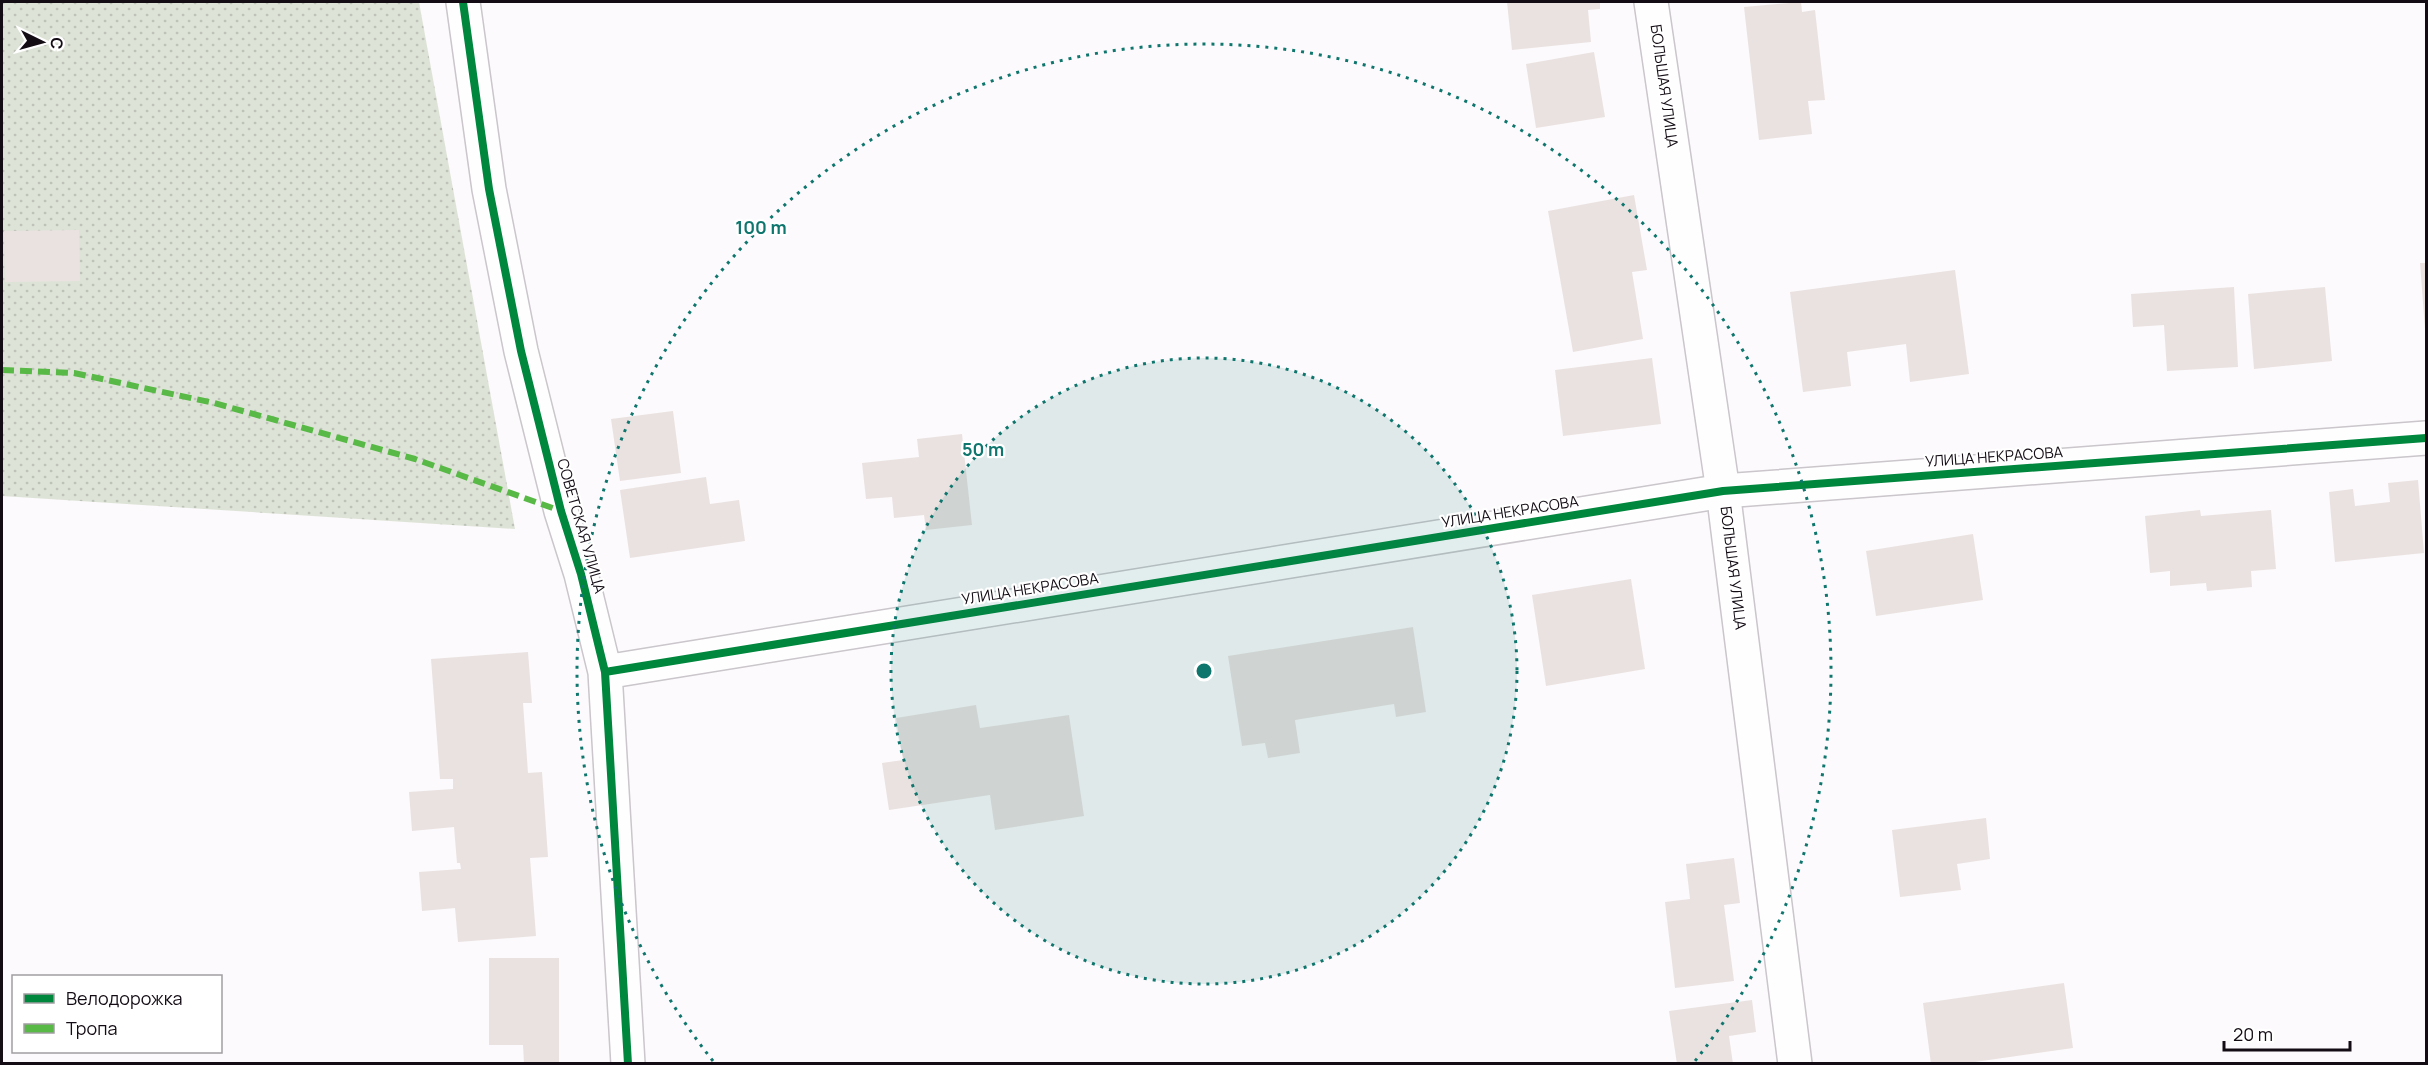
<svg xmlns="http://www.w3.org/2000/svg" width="2428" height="1065" font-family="Manrope,sans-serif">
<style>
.grass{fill:url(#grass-dots)}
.building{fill:#eae2e1}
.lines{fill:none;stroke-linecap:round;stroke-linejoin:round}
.street-casing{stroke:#cac6cb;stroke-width:36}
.secondary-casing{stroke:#cac6cb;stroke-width:36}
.street{stroke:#fffeff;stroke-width:33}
.secondary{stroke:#fffeff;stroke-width:33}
.quiet{stroke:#58b947;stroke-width:6;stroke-dasharray:12 6;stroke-linecap:butt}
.cycleway-casing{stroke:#fff;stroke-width:11}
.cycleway{stroke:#00873e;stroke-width:8}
.ring{fill:none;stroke:#0f766e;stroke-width:3;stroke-dasharray:3 6}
.labels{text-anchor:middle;stroke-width:4.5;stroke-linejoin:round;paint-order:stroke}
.street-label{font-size:15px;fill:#130c14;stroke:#fff}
.centre{fill:#0f766e;stroke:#fff;stroke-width:3}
.ring-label{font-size:18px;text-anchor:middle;font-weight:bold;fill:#0f766e;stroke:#fff;stroke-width:4.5;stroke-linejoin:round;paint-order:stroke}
</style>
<defs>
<pattern id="grass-dots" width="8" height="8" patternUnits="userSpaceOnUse" patternTransform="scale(1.5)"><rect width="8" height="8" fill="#dee3d7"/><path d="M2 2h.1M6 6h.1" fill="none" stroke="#bec2b8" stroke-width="1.8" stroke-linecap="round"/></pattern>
</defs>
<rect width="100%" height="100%" fill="#fcfafc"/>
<path class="grass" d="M2,2H419L515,529L2,496Z"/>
<path class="building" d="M1507,2H1600V9L1588,10L1591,42L1512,50Z
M1801,2L1802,12L1815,10L1825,100L1808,101L1812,134L1759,140L1744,7Z
M1594,52L1605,117L1536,128L1526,64Z
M1634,195L1647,270L1632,272L1643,339L1573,352L1548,211Z
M79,230L80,281L5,282L4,231Z
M2420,263H2426V329H2425Z
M1955,270L1969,374L1910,382L1906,344L1847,352L1851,386L1803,392L1790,292Z
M2234,287L2238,367L2167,371L2164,325L2133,327L2131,294Z
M2325,287L2332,361L2254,369L2248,294Z
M1652,358L1661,424L1563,436L1555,370Z
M673,411L681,473L620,481L611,419Z
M962,434L972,525L926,530L924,515L894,518L892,497L866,499L862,463L919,457L917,439Z
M706,477L710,504L739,500L745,541L630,558L620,490Z
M2418,480L2424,553L2335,562L2329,492L2353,489L2355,506L2390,502L2388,483Z
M2200,510L2201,516L2271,510L2276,569L2251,571L2252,587L2207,591L2206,583L2170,586V571L2150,573L2145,516Z
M1973,534L1983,600L1876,616L1866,551Z
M1631,579L1645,669L1546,686L1532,595Z
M1413,627L1426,712L1396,717L1394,704L1295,720L1300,753L1268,758L1265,743L1242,746L1228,656Z
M528,652L532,703H523L528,773L542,772L548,857L530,858L536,936L458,942L455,908L422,911L419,872L461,869L460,863H457L454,827L412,831L409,792L453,789V779H440L431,659Z
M976,705L980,728L1069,715L1084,816L995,830L990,795L889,810L882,763L903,760L896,718Z
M1986,818L1990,859L1957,864L1961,890L1900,897L1892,830Z
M1734,858L1740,903L1724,905L1734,981L1675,988L1665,902L1690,899L1686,864Z
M489,958H559V1064H524L523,1045H489Z
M2064,983L2073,1048L1961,1064H1931L1923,1003Z
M1752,1000L1756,1032L1729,1036L1733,1064H1677L1669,1011Z"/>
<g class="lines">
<defs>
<path id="street" d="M463,2L489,189L521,351L561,511L581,574L605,672L628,1064
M605,672L1723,491L2426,438"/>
<path id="secondary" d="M1651,2L1723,491L1795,1064"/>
</defs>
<use href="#street" class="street-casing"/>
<use href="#secondary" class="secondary-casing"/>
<use href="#street" class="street"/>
<use href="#secondary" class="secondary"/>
<path class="quiet" d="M2,370L74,373L214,403L415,459L561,511"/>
<defs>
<path id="cycleway" d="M463,2L489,189L521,351L561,511L581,574L605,672L628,1064
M605,672L1723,491L2426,438"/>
</defs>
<use href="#cycleway" class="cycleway-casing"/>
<use href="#cycleway" class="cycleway"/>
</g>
<circle cx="1204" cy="671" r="313" fill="#0f766e" fill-opacity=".12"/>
<g class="ring">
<circle cx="1204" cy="671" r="313"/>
<path d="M713 1061A627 627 0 1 1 1695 1061"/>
</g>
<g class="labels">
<g class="street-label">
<text transform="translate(1664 86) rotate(82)" y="5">БОЛЬШАЯ УЛИЦА</text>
<text transform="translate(1994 457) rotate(-4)" y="5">УЛИЦА НЕКРАСОВА</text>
<text transform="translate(1510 512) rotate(-9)" y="5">УЛИЦА НЕКРАСОВА</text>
<text transform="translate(581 526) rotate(74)" y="5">СОВЕТСКАЯ УЛИЦА</text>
<text transform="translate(1733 568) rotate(83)" y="5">БОЛЬШАЯ УЛИЦА</text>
<text transform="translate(1030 589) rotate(-9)" y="5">УЛИЦА НЕКРАСОВА</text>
</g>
</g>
<circle cx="1204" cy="671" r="9" class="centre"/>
<g class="ring-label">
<text x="761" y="234">100 m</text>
<text x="983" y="456">50 m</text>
</g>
<rect width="2428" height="1065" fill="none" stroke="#130c14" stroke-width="6"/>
<rect x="12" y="975" width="210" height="78" fill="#ffffff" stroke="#a19ea1" stroke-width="1.5"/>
<rect x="24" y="994" width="30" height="9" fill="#00873e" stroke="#a19ea1" stroke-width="1.5"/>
<text x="66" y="1005" font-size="18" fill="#130c14">Велодорожка</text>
<rect x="24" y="1024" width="30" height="9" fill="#58b947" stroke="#a19ea1" stroke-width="1.5"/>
<text x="66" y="1035" font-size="18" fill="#130c14">Тропа</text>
<g transform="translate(42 42) rotate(95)" stroke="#ffffff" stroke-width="4.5" paint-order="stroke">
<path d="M0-4.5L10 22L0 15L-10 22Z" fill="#130c14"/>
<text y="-9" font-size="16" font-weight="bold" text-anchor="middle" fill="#130c14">С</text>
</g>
<path d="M2224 1041v9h126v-9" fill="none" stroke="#130c14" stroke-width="3"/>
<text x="2233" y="1041" font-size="18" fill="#130c14" stroke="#ffffff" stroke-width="4.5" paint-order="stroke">20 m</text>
</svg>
